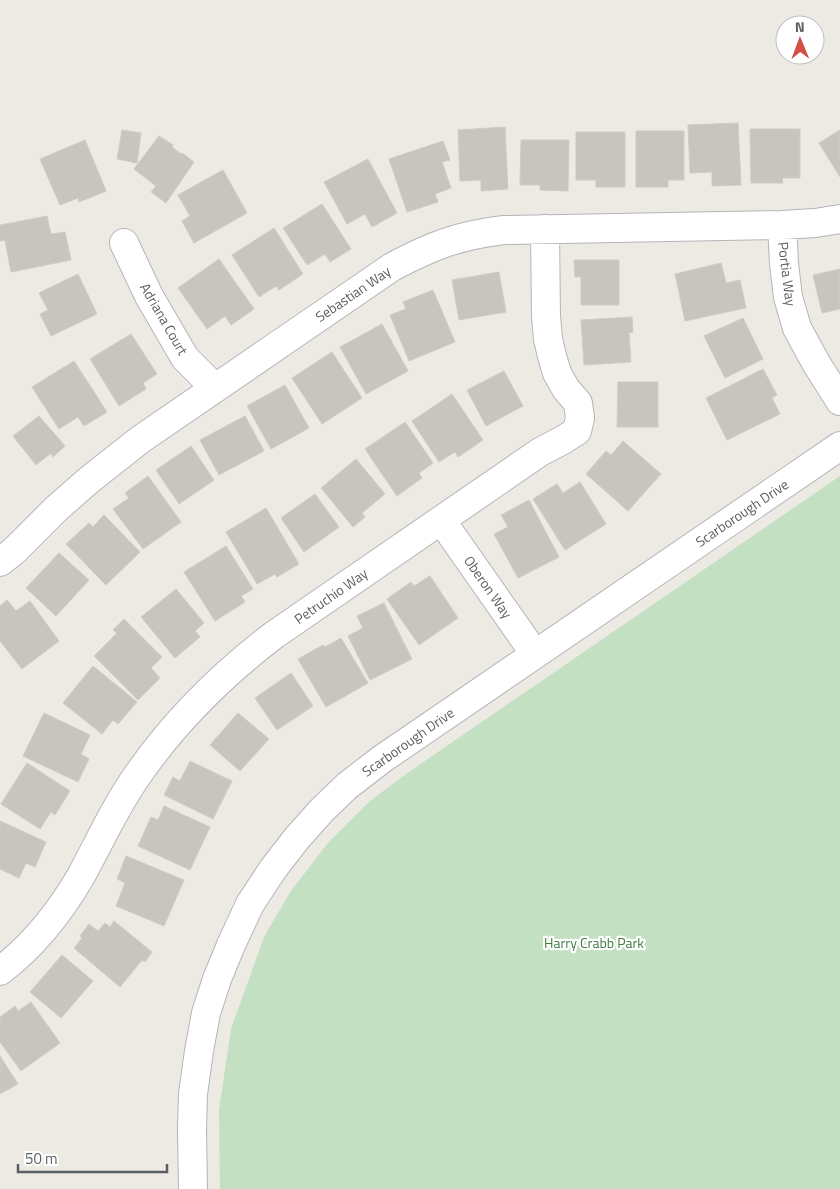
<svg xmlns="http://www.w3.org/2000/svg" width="840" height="1189" font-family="'Titillium Web',sans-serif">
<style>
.green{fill:#c3e0c3}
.building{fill:#c7c5c0;stroke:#d0ccc3}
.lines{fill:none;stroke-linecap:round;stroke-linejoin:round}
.minor-casing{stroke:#b4b5b9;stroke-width:30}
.minor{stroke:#fff;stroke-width:28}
.labels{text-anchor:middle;stroke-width:4.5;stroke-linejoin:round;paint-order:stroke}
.street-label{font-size:14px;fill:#5b5e62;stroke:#fff}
.park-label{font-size:14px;fill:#3f7d43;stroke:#fff}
</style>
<rect width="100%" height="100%" fill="#eceae3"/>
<path class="green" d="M840,476V1189H220L219,1110L231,1029L264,937L291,891L327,844L370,801L406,774Z"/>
<path class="building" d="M738,123L741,185L712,186V172L690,173L688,125Z
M505,127L508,189L481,191V180L460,181L458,130Z
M750,129H800V178H782L783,183H751Z
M122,130L141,133L137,163L117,159Z
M840,130V177L819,143Z
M636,131H684V180H668V187H636Z
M576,132H625V187H596V180H576Z
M159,136L173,145L172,147L181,154L182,153L194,162L166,203L151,192L156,186L134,169Z
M85,140L106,191L79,202L78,198L60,205L40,159Z
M521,140H569L568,191L540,190V185H520Z
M443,141L450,160L442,162L451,188L435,194L438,202L407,212L389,159Z
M368,159L397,213L372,227L365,214L347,224L324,182Z
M223,170L247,213L194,243L182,221L190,216L178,195Z
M322,204L351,249L330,262L325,254L307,265L283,228Z
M47,216L51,234L65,232L71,260L11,272L5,240L0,241V225Z
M274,228L303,274L279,290L276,286L259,297L232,255Z
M219,259L254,309L231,325L225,316L207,329L178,288Z
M574,260H619V305H581V277H575Z
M721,263L726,283L740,280L746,308L685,321L675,274Z
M840,269V309L822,313L813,275Z
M499,272L506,312L459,320L452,280Z
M78,274L97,314L51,336L40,314L48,310L39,293Z
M433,290L455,342L409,361L390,315L406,309L403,302Z
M632,317L633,332L629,333L631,362L584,365L581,320Z
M743,318L763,359L725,378L704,336Z
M382,324L408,371L366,394L340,347Z
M131,334L157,374L143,383L146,389L119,406L90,359Z
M332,352L362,398L322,424L292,378Z
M74,361L107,412L84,426L78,417L59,429L32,387Z
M763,369L777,395L772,398L780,414L727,440L706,398Z
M504,371L523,406L486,426L467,390Z
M618,382H658V427H617Z
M285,385L309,428L271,449L247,406Z
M452,394L483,440L458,457L455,452L439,462L412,421Z
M39,416L65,446L53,457L51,453L36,465L13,436Z
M245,416L264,451L219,475L200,440Z
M405,422L433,463L419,473L422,478L397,496L365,449Z
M623,441L661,474L628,511L586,474L606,451L611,455Z
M191,446L214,480L179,504L156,470Z
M356,459L385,494L362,513L365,517L353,527L321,488Z
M148,476L181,522L143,549L113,509L129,498L125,493Z
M580,482L606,524L565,550L533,499L557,484L563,493Z
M315,494L339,527L304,552L281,518Z
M529,500L559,557L518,578L494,534L508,527L501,515Z
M266,508L299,564L277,577L275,574L257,584L226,532Z
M104,515L140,552L106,585L66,544L89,523L93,527Z
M226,546L253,589L241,596L245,602L215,621L184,572Z
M59,553L89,580L56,616L26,588Z
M430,576L458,618L419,645L387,599L411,582L414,586Z
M176,589L204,623L195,631L200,637L175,658L141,617Z
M7,600L16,611L30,601L59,641L22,669L0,641V606Z
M384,603L412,659L370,680L348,636L363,628L357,616Z
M124,619L162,657L151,668L160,678L138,700L94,656L117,633L113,630Z
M341,638L368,683L326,707L298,659L323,645L325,647Z
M93,666L137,702L118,724L113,720L102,734L63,703Z
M291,673L313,706L277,730L255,698Z
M44,713L90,735L81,754L89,759L78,782L23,756Z
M238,713L269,739L240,771L210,745Z
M190,761L232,781L213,819L164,795L173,777L180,781Z
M27,763L70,791L55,815L51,812L40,829L1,804Z
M164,806L210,827L190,870L138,846L151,817L158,820Z
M0,821L46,842L35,867L26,863L19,878L0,869Z
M126,856L184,880L164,926L116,906L125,883L117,879Z
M114,921L152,952L145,962L142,960L120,987L74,948L82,938L80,936L89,924L98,931L105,923L110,927Z
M62,955L93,981L61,1018L30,992Z
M31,1002L60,1043L21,1071L0,1042V1017L15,1006L18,1011Z
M0,1056L18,1084L0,1094Z"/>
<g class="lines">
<defs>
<path id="minor" d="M782,225L784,264L788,297L797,328L816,363L840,401
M124,243L149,296L185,358L215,388
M441,520L535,654
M0,562L14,551L56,509L89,480L141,439L392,267C431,246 460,235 504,230L782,225L815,223L840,219
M0,971C33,946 60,912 81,876C100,841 116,805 139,773C176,720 223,674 274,635L540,452L563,440L577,431L580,418L578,403L566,389L557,373L552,356L548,339L546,316L545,229
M193,1189L192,1129L193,1094L199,1051L206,1013L217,979L231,945L250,904L273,869L297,838L322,810L347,786L382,759L840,446"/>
</defs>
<use href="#minor" class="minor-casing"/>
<use href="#minor" class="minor"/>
</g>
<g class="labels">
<g class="street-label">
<text transform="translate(787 274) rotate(83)" y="5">Portia Way</text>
<text transform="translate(353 294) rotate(-34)" y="5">Sebastian Way</text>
<text transform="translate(164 319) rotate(60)" y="5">Adriana Court</text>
<text transform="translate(742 513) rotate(-34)" y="5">Scarborough Drive</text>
<text transform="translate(488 587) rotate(55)" y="5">Oberon Way</text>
<text transform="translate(331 596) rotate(-35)" y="5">Petruchio Way</text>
<text transform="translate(408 742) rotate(-35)" y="5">Scarborough Drive</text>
</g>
<g class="park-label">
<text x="594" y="948">Harry Crabb Park</text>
</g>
</g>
<g transform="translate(800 40) rotate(359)"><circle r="24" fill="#ffffff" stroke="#bdbfc0"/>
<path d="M0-4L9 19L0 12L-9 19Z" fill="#d25044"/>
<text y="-8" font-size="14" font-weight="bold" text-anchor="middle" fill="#5b5e62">N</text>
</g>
<path d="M18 1164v8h149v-8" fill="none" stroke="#5b5e62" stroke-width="2.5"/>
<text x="25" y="1164" font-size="15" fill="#5b5e62" stroke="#ffffff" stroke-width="4" paint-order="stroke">50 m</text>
</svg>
